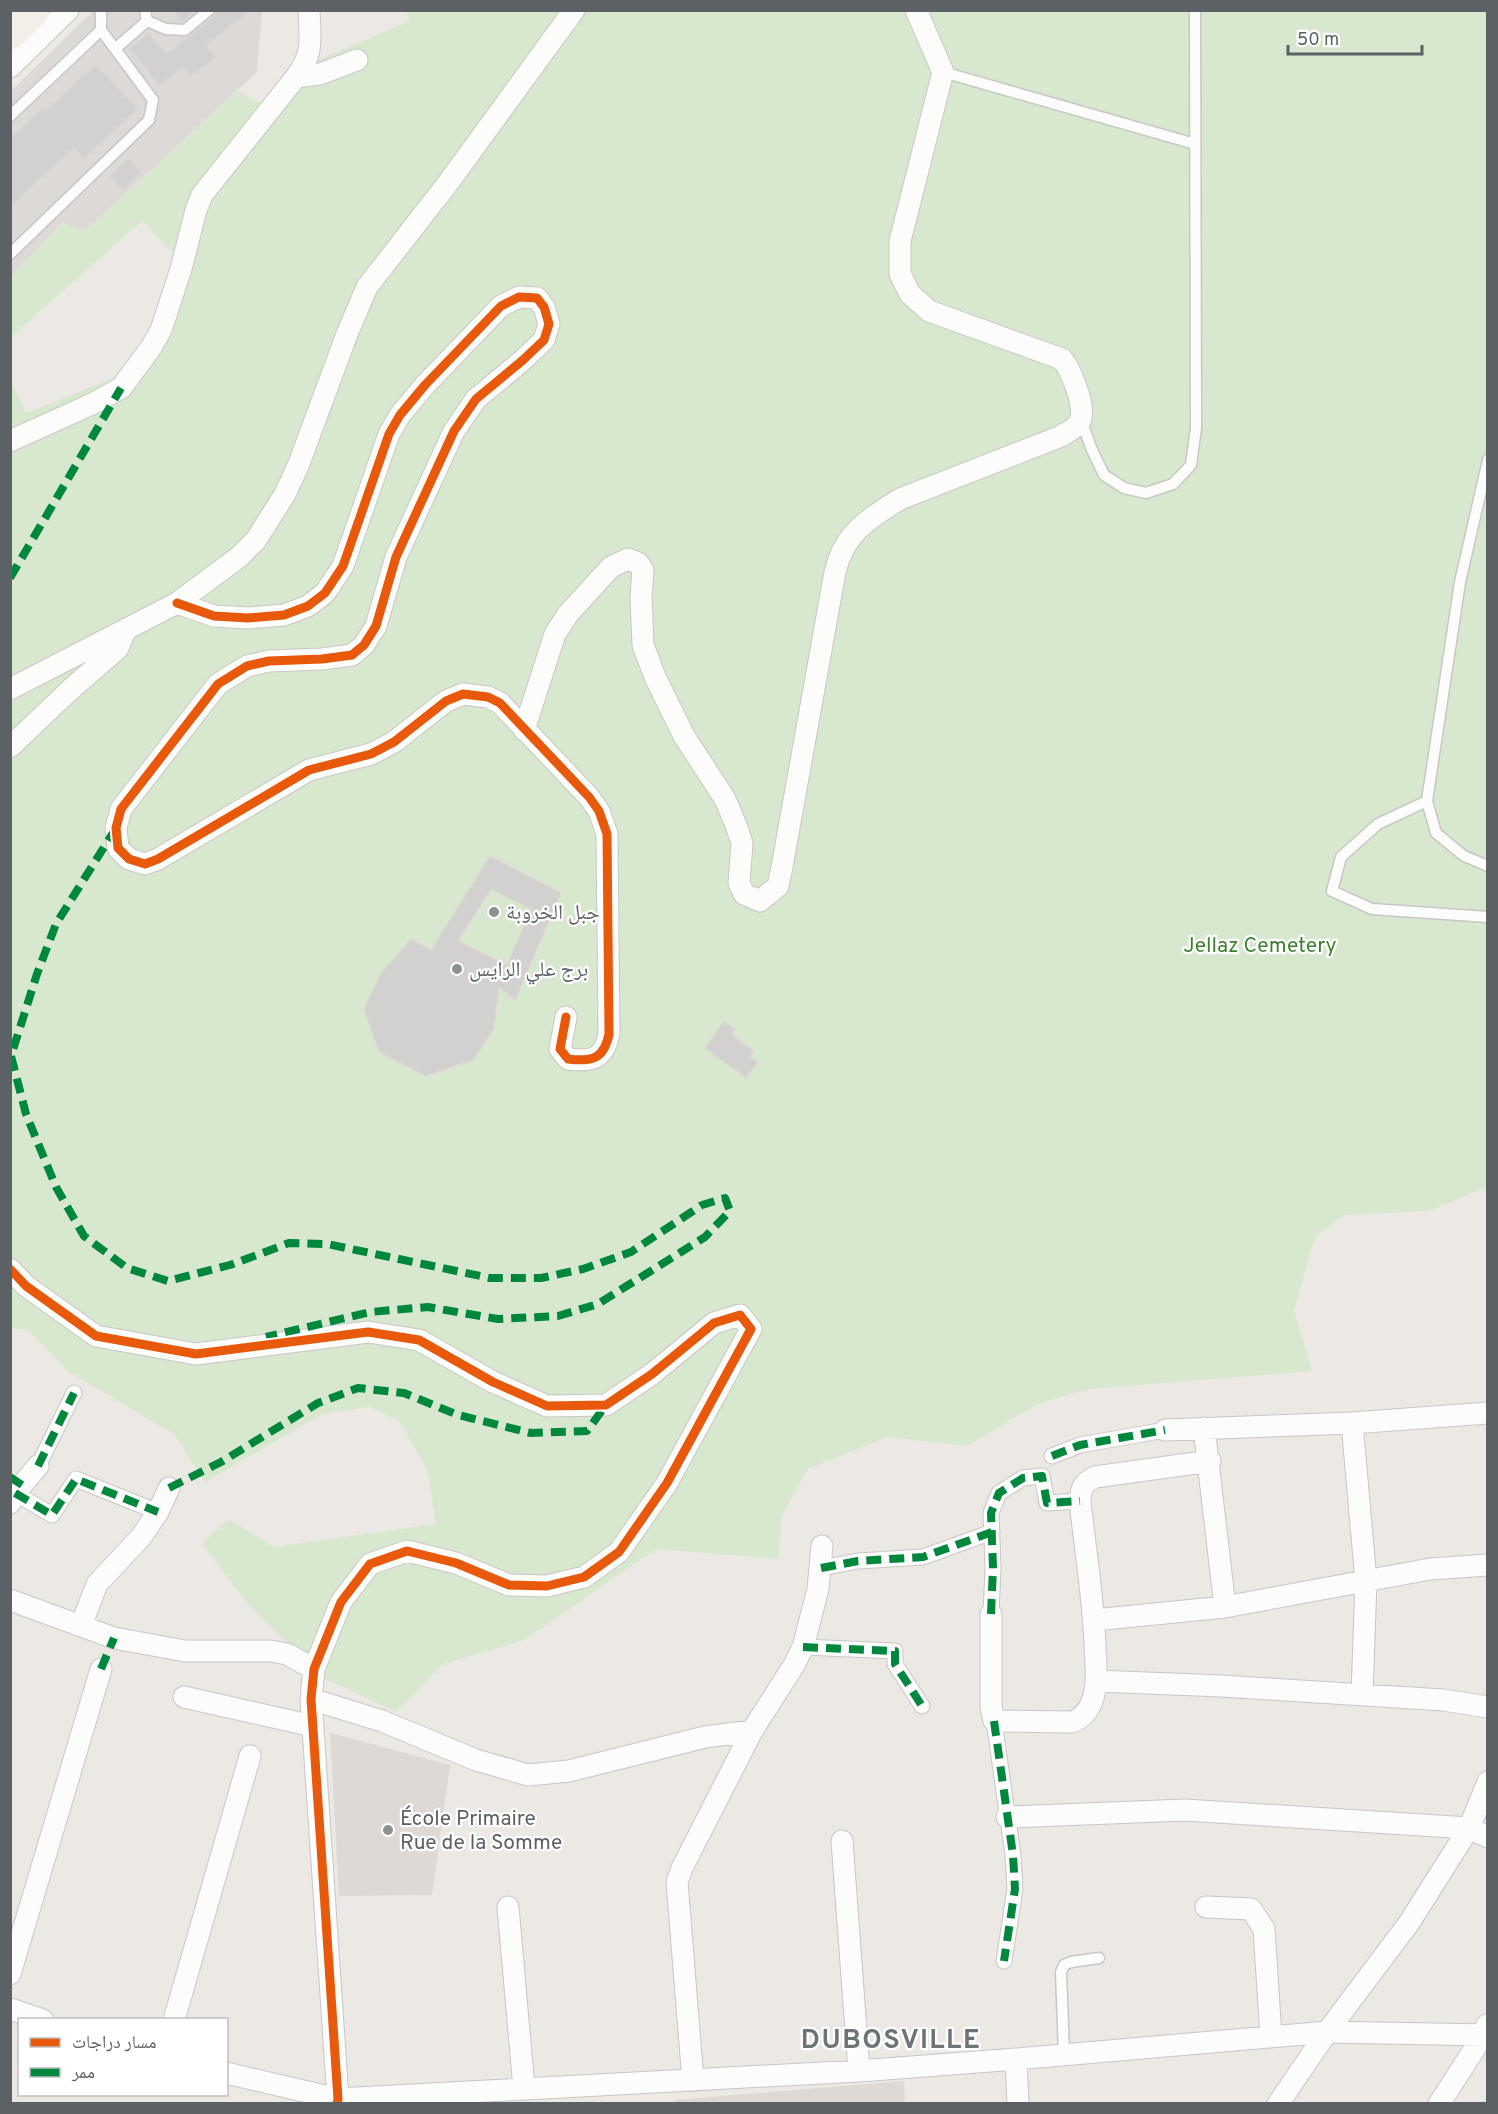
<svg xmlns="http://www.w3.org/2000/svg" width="1498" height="2114" font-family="Overpass,'Noto Naskh Arabic',sans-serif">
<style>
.industrial{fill:#ddd9d6}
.education{fill:#ded9d4}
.green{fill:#d8e8cf}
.building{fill:#d3d1cf;stroke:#dcd8d4;stroke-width:1.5;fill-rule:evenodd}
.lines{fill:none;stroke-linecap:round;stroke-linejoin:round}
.service-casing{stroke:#c7c7c6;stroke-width:13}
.pedestrian-casing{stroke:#c7c7c6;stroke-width:17}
.minor-casing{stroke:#c7c7c6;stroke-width:23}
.primary-casing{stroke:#d5c3b1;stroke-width:35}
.service{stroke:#fcfcfb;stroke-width:10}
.pedestrian{stroke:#fcfcfb;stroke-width:15}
.minor{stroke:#fcfcfb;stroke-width:21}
.primary{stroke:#f3eee7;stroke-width:33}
.quiet{stroke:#00873e;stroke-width:8;stroke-dasharray:15 8;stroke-linecap:butt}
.cycleway-casing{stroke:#fff;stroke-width:13}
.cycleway{stroke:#e8590c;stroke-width:9}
.poi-dot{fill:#8e9191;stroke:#fff;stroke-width:2}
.labels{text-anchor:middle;stroke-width:4.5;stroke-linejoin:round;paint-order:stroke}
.poi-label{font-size:21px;fill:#5b6164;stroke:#fff;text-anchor:start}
.park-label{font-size:21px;fill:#3e812e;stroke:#fff}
.district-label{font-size:27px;font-weight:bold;letter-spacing:1.5px;fill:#6c7476;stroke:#fff}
</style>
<rect width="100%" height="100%" fill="#ece9e5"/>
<path class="industrial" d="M93,11H262L257,72L85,231L62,223L11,277V91Z"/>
<path class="education" d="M330,1733L450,1765L432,1895L339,1896Z
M904,2081L905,2103L676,2104L675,2100Z"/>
<path class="green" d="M406,11H1487V1187L1429,1211L1344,1215L1315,1237L1294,1310L1312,1371L1091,1389L1039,1403L967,1446L887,1437L808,1469L781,1517L779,1559L656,1549L524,1640L443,1664L396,1712L323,1678L247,1603L202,1544L228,1519L274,1547L436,1524L427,1469L399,1421L370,1407L323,1414L205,1482L174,1434L67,1371L28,1330L11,1328L10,378L26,413L116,377L155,330L178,259L142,221L11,337V277L62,223L85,231L237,91L264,104L287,73L410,21Z"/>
<path class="building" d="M172,10H197L182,22Z
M216,10H251L207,45L216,57L190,77L183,67L159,86L129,48L149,33L166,54L214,16Z
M96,64L138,109L84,159L74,148L10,207V138L43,107L46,110Z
M128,158L142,172L123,190L109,176Z
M490,856L561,893L515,1000L499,987L494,1028L473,1060L426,1076L379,1052L364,1009L381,973L411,939L431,950ZM491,889L531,909L507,965L458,941Z
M724,1021L735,1029L732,1035L754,1051L750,1057L758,1062L746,1078L705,1048Z"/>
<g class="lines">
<defs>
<path id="service" d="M145,10L147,21L166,29L185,30L209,10
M115,49L147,21
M943,72L1195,144
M10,116L101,30
M10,254L149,120L153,100L101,30V10
M1081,420L1092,450L1104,475L1124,488L1146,493L1173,484L1191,465L1196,428L1195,10
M1488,460L1460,582L1427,801L1378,824L1341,857L1332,891L1372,909L1488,917
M1427,801L1436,833L1464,856L1488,866
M1064,2054L1061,1972L1064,1965L1071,1962L1099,1958"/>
<path id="pedestrian" d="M1052,1456L1080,1445L1165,1430
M38,1466L74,1393
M15,1493L52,1515L76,1479L158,1512
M821,1568L858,1561L923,1557L992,1532
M991,1614L993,1568L991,1513L999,1493L1023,1478L1042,1476L1047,1503L1080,1501
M803,1647L895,1651V1664L922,1706
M994,1721L1013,1855L1015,1889L1004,1961"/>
<path id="minor" d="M10,67L68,10
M296,77C314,54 310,38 309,10
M10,441L92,404L121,388L150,349L161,330L181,269L196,210L202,195L296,77L320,74L357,60
M177,603L214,616L248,618L284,615L308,606L325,593L343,566L389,434L400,415L425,385L501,306L519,297L537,298L544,307L549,324L544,340L523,360L476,399L454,431L396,557L376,626L364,645L352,655L322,659L269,661L247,666L218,684L121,809L116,828L118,848L129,859L145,864L158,859L309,770L371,754L394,742L446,701L463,694L488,697L500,703L589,797L599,811L607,834L609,1034C604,1059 592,1062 568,1059L560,1049L566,1017
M10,689L177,603L239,557L256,540L285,494L298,466L347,334L367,287L448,183L574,10
M524,730L555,634L568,614L611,567L628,559L638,563L643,570L641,597L643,645L655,677L684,736L725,799L736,825L742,843L739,883L744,894L760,901L778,886L782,867L835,572C837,565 839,557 843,550C854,527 879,512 900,499L1059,437C1066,433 1075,429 1079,423C1088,410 1071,370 1062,359L929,311L910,294L900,274V241L943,72L916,10
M10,747L70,690L118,648L126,629
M10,1269L26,1286L96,1336L196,1354L368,1332L419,1340L493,1382L547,1406L606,1405L652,1374L714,1323L740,1315L751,1329L667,1483L619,1552L584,1577L547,1586L509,1585L456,1563L407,1551L370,1564L341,1602L314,1669L311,1699L338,2099L337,2104
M1352,1423L1366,1581L1362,1695
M1204,1428L1225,1607
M1165,1430L1352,1423L1488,1413
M10,1503L15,1493L38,1466
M10,1600L114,1638L185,1651H271L287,1654L314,1669
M991,1614V1706L994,1721L1072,1722C1089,1716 1095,1698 1096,1681C1097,1669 1095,1656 1095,1644C1093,1596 1085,1548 1080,1501C1081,1488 1083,1483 1095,1477L1210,1461
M1094,1620L1225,1607L1430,1569L1488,1565
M81,1626L97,1584L141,1537L158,1512L169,1488
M1096,1681L1222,1686L1443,1700L1488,1707
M184,1697L313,1726
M311,1699L382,1721L476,1760L528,1775L569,1771L705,1737L752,1731
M1007,1817L1185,1810L1469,1828L1488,1837
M842,1841L859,2071
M508,1907L524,2088
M1206,1907L1251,1909L1264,1929L1271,2037
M10,1974L101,1669
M10,2009L43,2020
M174,2020L250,1756
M1016,2059L1018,2104
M226,2073L338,2099L859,2071L1016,2059L1327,2032L1488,2035
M693,2081L677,1882L682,1868L752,1731L794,1665L803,1647L818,1589L822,1546
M1278,2104L1327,2032L1409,1923L1469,1828L1488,1782
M1439,2104L1479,2042L1487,2025"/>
<path id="primary" d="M10,33L33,10"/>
</defs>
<use href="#service" class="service-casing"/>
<use href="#pedestrian" class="pedestrian-casing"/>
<use href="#minor" class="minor-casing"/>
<use href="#primary" class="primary-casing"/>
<use href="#service" class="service"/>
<use href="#pedestrian" class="pedestrian"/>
<use href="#minor" class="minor"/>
<use href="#primary" class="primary"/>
<path class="quiet" d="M10,578L121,388
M116,828L56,924L37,974L11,1056L26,1114L56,1187L84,1236L127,1268L168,1281L230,1265L289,1243L327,1244L490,1278H541L583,1269L631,1252L702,1205L725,1198L730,1211L705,1237L598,1304L558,1316L498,1319L428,1307L370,1312L266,1337
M1052,1456L1080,1445L1165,1430
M38,1466L74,1393
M10,1477L22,1485
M169,1488L221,1462L318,1403L358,1388L404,1393L458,1415L531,1433L587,1431L606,1405
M15,1493L52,1515L76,1479L158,1512
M821,1568L858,1561L923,1557L992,1532
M991,1614L993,1568L991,1513L999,1493L1023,1478L1042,1476L1047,1503L1080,1501
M803,1647L895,1651V1664L922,1706
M101,1669L114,1638
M994,1721L1013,1855L1015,1889L1004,1961"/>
<defs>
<path id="cycleway" d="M177,603L214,616L248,618L284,615L308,606L325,593L343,566L389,434L400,415L425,385L501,306L519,297L537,298L544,307L549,324L544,340L523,360L476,399L454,431L396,557L376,626L364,645L352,655L322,659L269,661L247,666L218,684L121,809L116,828L118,848L129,859L145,864L158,859L309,770L371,754L394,742L446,701L463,694L488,697L500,703L589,797L599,811L607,834L609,1034C604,1059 592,1062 568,1059L560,1049L566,1017
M10,1269L26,1286L96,1336L196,1354L368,1332L419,1340L493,1382L547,1406L606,1405L652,1374L714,1323L740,1315L751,1329L667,1483L619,1552L584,1577L547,1586L509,1585L456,1563L407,1551L370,1564L341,1602L314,1669L311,1699L338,2099L337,2104"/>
</defs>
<use href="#cycleway" class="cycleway-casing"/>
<use href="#cycleway" class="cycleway"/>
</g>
<g class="poi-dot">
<circle cx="494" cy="912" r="6"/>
<circle cx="457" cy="969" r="6"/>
<circle cx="388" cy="1830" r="6"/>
</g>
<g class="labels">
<g class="poi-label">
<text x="506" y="919">جبل الخروبة</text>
<text x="469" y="976">برج علي الرايس</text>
<text x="400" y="1825">École Primaire<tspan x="400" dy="24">Rue de la Somme</tspan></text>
</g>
<g class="park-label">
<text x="1260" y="952">Jellaz Cemetery</text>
</g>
<g class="district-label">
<text x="891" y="2048">DUBOSVILLE</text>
</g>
</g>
<rect width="1498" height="2114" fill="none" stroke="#5b6164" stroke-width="24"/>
<rect x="18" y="2018" width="210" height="78" fill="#ffffff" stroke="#bdc0c1" stroke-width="1.5"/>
<rect x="30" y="2038" width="30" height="9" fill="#e8590c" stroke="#bdc0c1" stroke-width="1.5"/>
<text x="72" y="2048" font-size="18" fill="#5b6164">مسار دراجات</text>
<rect x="30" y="2068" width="30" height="9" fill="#00873e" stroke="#bdc0c1" stroke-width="1.5"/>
<text x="72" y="2078" font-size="18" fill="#5b6164">ممر</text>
<path d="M1288 45v9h134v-9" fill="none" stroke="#5b6164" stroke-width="3"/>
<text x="1297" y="45" font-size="18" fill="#5b6164" stroke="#ffffff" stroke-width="4.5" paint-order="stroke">50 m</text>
</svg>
